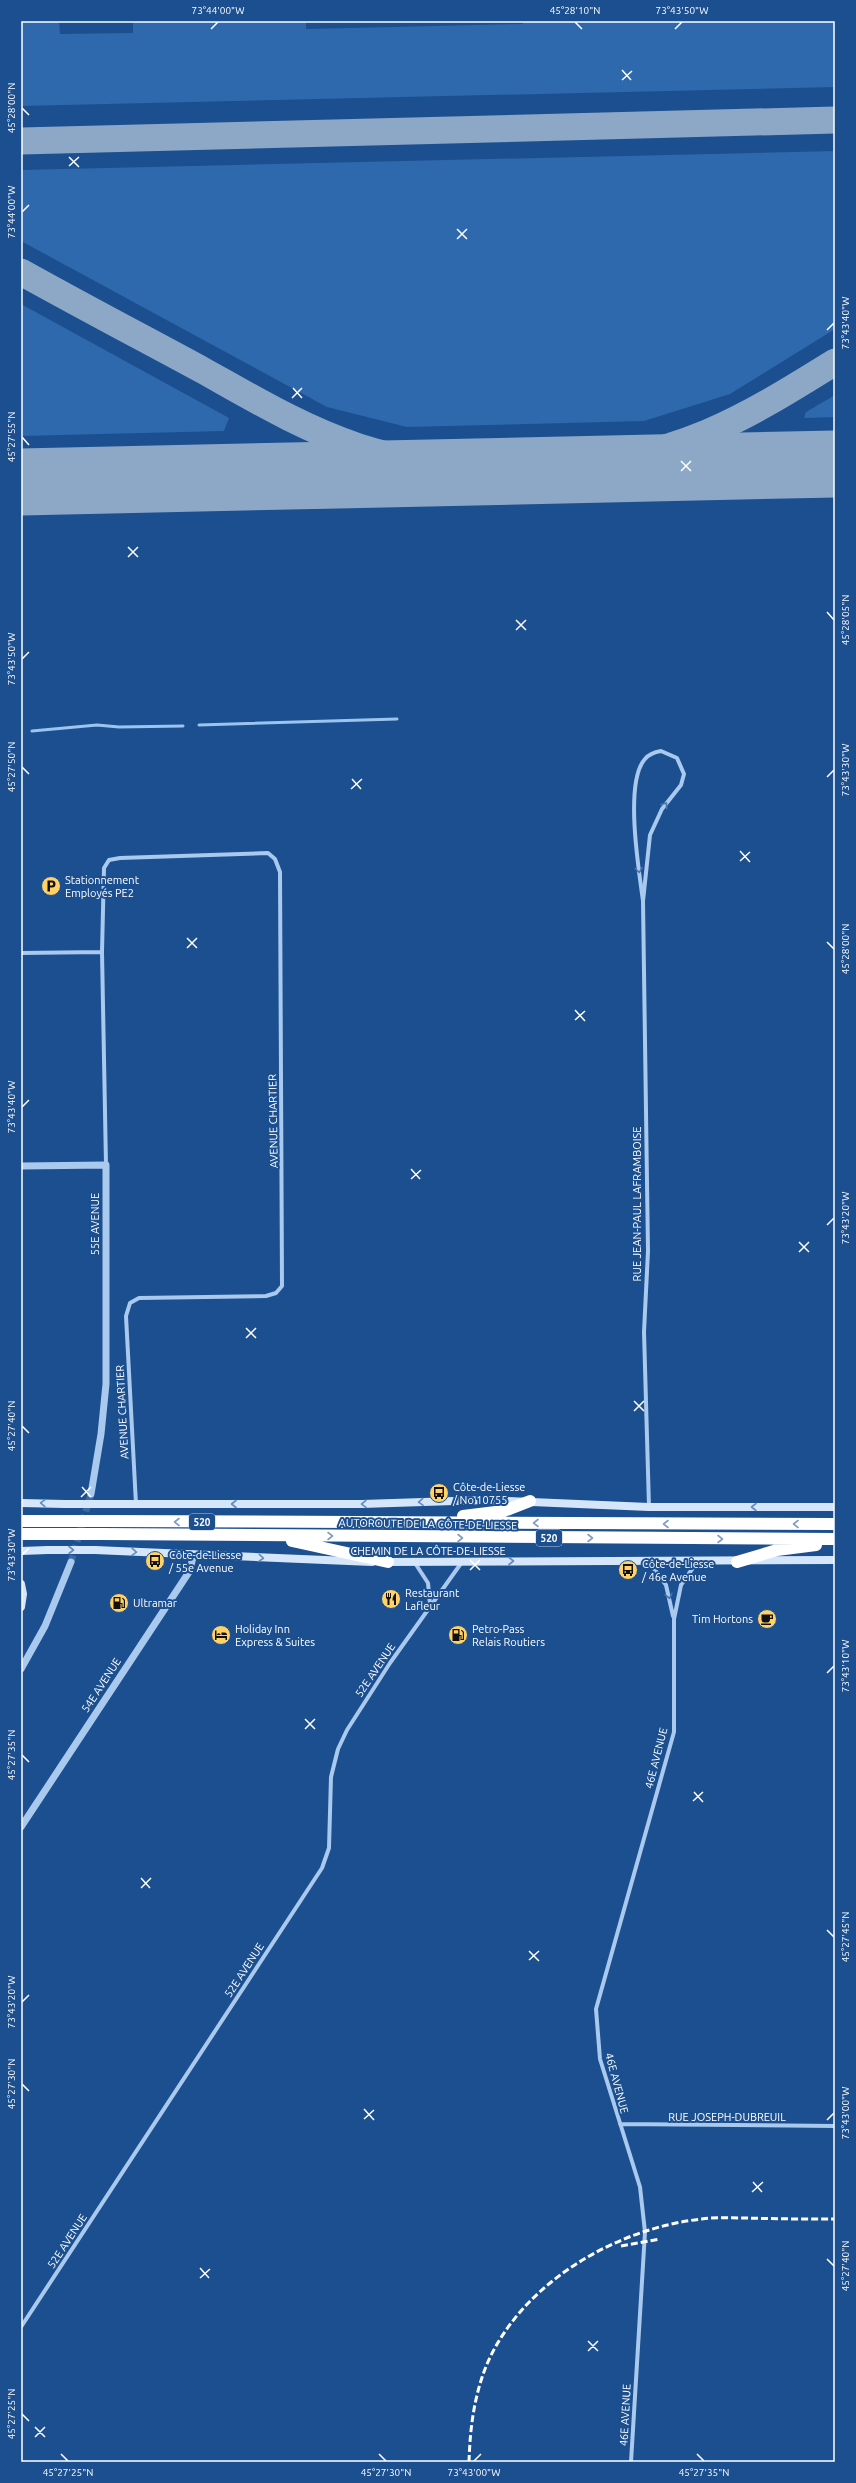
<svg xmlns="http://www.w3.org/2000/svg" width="856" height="2483" font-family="Ubuntu,sans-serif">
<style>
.green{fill:#2e69ad}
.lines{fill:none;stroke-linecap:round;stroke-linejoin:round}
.stream{stroke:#9cc4f0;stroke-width:3}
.taxiway{stroke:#8da7c7;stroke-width:27}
.runway{stroke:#8da7c7;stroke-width:67}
.tertiary-tunnel{stroke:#3d69a0;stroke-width:7;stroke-dasharray:7 3.5;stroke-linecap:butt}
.minor{stroke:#a9c9ee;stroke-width:4}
.tertiary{stroke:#a9c9ee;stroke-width:7}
.secondary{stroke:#d6e6fa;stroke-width:8}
.motorway{stroke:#fff;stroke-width:12}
.rail{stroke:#fff;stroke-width:3;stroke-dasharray:7 3;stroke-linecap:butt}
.secondary-bridge{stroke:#d6e6fa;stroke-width:8}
.motorway-bridge{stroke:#fff;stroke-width:12}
.oneway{stroke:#4674ac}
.oneway2{stroke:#668bba}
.oneway3{stroke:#829ec1}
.ticks{fill:none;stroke:#fff;stroke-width:1.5}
.labels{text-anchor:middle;stroke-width:4;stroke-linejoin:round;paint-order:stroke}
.shield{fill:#1b4f8f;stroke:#bbcadd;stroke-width:1}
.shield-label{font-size:10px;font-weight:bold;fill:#fff}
.poi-label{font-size:11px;fill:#fff;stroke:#1b4f8f;text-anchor:start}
.street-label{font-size:11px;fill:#fff;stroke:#1b4f8f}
.neatline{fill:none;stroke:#fff;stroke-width:1.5}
.ticks-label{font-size:10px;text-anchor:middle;fill:#fff}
</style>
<rect width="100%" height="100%" fill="#1b4f8f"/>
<path class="green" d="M59,21L60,34L133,33V21H306V29L523,24V21H835V87L21,106V22Z
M835,151V329L730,394L644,421L407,427L327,407L21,241V170Z
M21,304L229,418L224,431L21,436Z
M835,395V417L804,418L806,412Z"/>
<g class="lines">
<path class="stream" d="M199,725L397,719
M32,731L97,725L119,727L183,726"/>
<path class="taxiway" d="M21,141L835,120
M21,272C82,306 143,338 204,371C254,399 304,429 359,447C468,482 601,477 707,433C752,414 793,388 835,362"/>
<path class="runway" d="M21,482L835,464"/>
<path class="tertiary-tunnel" d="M71,1562L91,1494"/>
<path class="minor" d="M643,901C639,871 624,782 645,759C649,754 655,752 661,751L677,758L684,774L681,785L662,809L650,835L643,901L648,1251L644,1332L649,1507
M21,953L102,952
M106,1165L102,952L104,868L109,860L120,858L268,853L275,859L280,872L282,1286L276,1293L266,1296L139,1298L130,1303L126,1316L136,1504
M649,1562L666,1585L673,1616
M415,1563L428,1583L430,1604
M620,2124L835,2126
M21,2327L322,1868L329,1848L331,1777L338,1749L347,1730L390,1663L462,1562
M631,2462L645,2232L640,2187L600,2059L596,2009L674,1732V1619L681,1585L697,1562"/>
<path class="tertiary" d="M21,1166L106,1165V1384L101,1434L91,1494
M21,1669L45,1626L71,1562
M21,1827L189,1572L194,1554"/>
<path class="secondary" d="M21,1503L65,1504
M108,1504H362L485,1500L649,1507H835
M95,1550L372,1562
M21,1551L48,1550
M383,1562L835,1560
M21,1584L23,1594L21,1607"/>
<path class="motorway" d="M463,1516L504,1511L530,1501
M21,1521H59
M104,1521L835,1524
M21,1534H55
M100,1534L835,1539
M292,1541L388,1562
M737,1562L777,1550L816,1545"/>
<path class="rail" d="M621,2246L660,2239
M469,2462C470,2428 474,2396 487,2364C522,2283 616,2228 702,2219C716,2217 732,2218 747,2218C776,2219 806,2219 835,2219"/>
<path class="secondary-bridge" d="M65,1504H108
M48,1550H95"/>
<path class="motorway-bridge" d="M59,1521H104
M55,1534H100"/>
</g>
<defs><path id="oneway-chevron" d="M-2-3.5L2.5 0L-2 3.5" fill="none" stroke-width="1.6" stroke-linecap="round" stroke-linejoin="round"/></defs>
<g class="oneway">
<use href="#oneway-chevron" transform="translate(665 805) rotate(-54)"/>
<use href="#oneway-chevron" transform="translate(639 870) rotate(82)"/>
<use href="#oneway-chevron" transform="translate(669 1596) rotate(76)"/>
</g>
<g class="oneway2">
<use href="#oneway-chevron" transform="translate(421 1502) rotate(178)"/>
<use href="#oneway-chevron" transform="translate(43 1503) rotate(-179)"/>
<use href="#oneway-chevron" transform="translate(234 1504) rotate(-180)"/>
<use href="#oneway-chevron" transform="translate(364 1504) rotate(179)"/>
<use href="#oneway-chevron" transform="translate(754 1507) rotate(-180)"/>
<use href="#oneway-chevron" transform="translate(71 1550)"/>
<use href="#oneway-chevron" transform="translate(134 1552) rotate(2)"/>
<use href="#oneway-chevron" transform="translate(261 1558) rotate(5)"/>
<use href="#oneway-chevron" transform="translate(511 1561)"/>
</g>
<g class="oneway3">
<use href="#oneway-chevron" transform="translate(177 1522) rotate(-180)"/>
<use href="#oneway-chevron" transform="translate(536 1523) rotate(-180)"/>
<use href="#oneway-chevron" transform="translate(666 1524) rotate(-180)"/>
<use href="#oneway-chevron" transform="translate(796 1524) rotate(180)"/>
<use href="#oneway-chevron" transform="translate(330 1536)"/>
<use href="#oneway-chevron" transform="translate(460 1538)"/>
<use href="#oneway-chevron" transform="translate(590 1538)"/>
<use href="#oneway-chevron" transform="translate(720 1539)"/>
</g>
<path class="ticks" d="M575,22L582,29M211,29L218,22M675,29L682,22M622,70L631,80M622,80L632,71M22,108L29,115M69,157L79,167M69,166L79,157M22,212L29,205M457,229L467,239M457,239L467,229M827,330L834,323M293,388L302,398M292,398L302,388M22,437L29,445M681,461L691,471M681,471L691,461M128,547L138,557M128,557L138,547M827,612L834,620M516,620L526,630M516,630L526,620M22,659L29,652M22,767L29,774M827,777L834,770M352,779L361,789M351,789L362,779M740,851L750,862M740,861L750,852M187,938L197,948M827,942L834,949M187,948L197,938M575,1010L585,1021M575,1020L585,1011M22,1107L29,1100M411,1169L420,1179M411,1179L421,1170M827,1225L834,1218M799,1242L809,1252M799,1252L809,1242M246,1328L256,1338M246,1338L256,1328M634,1401L644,1411M634,1411L644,1401M22,1426L29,1433M82,1487L91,1497M81,1497L91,1487M22,1555L29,1548M470,1560L480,1570M470,1570L480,1560M827,1673L834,1666M305,1719L315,1729M305,1729L315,1719M22,1755L29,1762M694,1792L703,1802M693,1801L703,1792M141,1878L150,1888M141,1888L151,1878M827,1930L834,1937M529,1951L539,1961M529,1960L539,1951M22,2002L29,1995M22,2084L29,2091M364,2109L374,2120M364,2119L374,2110M827,2120L834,2113M753,2182L762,2192M752,2192L763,2182M827,2259L834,2266M200,2268L209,2278M200,2278L210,2269M588,2341L598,2351M588,2351L598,2341M22,2414L29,2421M35,2427L45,2437M35,2437L45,2427M61,2454L68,2461M379,2454L386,2461M697,2454L704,2461M474,2461L481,2454"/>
<defs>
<symbol id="parking-disc" viewBox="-11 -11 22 22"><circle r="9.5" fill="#ffd166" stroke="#1b4f8f"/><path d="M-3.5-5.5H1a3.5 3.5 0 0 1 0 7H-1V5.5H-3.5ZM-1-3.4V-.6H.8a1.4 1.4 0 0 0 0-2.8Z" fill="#111"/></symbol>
<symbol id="bus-disc" viewBox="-11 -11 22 22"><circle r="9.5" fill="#ffd166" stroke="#1b4f8f"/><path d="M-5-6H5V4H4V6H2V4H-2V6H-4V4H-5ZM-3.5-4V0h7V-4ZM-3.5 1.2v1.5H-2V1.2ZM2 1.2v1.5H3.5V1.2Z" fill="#111"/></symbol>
<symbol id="restaurant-disc" viewBox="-11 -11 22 22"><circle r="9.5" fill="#ffd166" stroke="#1b4f8f"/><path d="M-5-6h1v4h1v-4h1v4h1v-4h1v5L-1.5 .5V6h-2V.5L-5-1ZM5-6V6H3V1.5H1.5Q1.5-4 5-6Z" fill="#111"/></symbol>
<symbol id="fuel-disc" viewBox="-11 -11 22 22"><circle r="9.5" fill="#ffd166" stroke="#1b4f8f"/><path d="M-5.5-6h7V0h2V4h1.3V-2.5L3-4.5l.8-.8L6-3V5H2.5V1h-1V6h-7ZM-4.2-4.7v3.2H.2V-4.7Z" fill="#111"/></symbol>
<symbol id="cafe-disc" viewBox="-11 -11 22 22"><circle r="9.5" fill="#ffd166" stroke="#1b4f8f"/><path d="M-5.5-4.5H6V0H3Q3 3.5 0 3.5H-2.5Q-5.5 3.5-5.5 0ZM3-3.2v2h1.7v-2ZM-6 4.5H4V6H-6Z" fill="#111"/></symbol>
<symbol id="hotel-disc" viewBox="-11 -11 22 22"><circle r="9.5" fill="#ffd166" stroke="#1b4f8f"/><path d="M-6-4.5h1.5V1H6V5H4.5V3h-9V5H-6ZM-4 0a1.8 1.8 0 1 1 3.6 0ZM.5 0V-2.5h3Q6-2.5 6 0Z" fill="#111"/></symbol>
</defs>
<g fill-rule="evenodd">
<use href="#parking-disc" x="40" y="875" width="22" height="22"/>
<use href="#bus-disc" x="428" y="1482" width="22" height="22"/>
<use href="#bus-disc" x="144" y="1550" width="22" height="22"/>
<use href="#bus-disc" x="617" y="1559" width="22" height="22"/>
<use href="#restaurant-disc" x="380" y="1588" width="22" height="22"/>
<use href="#fuel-disc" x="108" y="1592" width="22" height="22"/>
<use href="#cafe-disc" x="756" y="1608" width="22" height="22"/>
<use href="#hotel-disc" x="210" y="1624" width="22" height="22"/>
<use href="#fuel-disc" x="447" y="1624" width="22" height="22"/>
</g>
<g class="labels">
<g class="shield">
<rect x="189" y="1514" width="26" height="16" rx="3"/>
<rect x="536" y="1530" width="26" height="16" rx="3"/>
</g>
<g class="shield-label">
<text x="202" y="1526">520</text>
<text x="549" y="1542">520</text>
</g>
<g class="poi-label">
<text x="65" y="884">Stationnement<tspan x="65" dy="13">Employés PE2</tspan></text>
<text x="453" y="1491">Côte-de-Liesse<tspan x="453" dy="13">/ No 10755</tspan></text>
<text x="169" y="1559">Côte-de-Liesse<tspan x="169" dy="13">/ 55e Avenue</tspan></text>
<text x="642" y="1568">Côte-de-Liesse<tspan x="642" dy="13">/ 46e Avenue</tspan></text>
<text x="405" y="1597">Restaurant<tspan x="405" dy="13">Lafleur</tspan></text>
<text x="133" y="1607">Ultramar</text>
<text x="753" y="1623" text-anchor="end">Tim Hortons</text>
<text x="235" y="1633">Holiday Inn<tspan x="235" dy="13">Express &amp; Suites</tspan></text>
<text x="472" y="1633">Petro-Pass<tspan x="472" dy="13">Relais Routiers</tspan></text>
</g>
<g class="street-label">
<text transform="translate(273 1121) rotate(-91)" y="4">AVENUE CHARTIER</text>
<text transform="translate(637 1204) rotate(-90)" y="4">RUE JEAN-PAUL LAFRAMBOISE</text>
<text transform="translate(95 1224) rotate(-90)" y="4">55E AVENUE</text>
<text transform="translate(122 1412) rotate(-93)" y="4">AVENUE CHARTIER</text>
<text transform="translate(428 1524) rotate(1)" y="4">AUTOROUTE DE LA CÔTE-DE-LIESSE</text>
<text x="428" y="1555">CHEMIN DE LA CÔTE-DE-LIESSE</text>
<text transform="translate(375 1670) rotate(-56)" y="4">52E AVENUE</text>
<text transform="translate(101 1685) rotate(-57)" y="4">54E AVENUE</text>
<text transform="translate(656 1758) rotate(-76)" y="4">46E AVENUE</text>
<text transform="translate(244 1970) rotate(-57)" y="4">52E AVENUE</text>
<text transform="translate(617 2083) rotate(75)" y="4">46E AVENUE</text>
<text x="727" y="2121">RUE JOSEPH-DUBREUIL</text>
<text transform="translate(67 2241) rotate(-57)" y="4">52E AVENUE</text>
<text transform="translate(625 2415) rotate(-87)" y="4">46E AVENUE</text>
</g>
</g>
<rect width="856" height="2483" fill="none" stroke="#1b4f8f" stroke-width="44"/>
<rect x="22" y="22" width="812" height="2439" class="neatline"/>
<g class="ticks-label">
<text x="218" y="14">73°44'00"W</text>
<text x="575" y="14">45°28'10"N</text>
<text x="682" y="14">73°43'50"W</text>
<text transform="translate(11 108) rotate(-90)" y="4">45°28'00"N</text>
<text transform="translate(11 212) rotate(-90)" y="4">73°44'00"W</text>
<text transform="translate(845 323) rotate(-90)" y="4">73°43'40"W</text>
<text transform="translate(11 437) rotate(-90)" y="4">45°27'55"N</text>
<text transform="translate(845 620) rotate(-90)" y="4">45°28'05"N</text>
<text transform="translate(11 659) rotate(-90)" y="4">73°43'50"W</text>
<text transform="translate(11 767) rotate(-90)" y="4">45°27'50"N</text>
<text transform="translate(845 770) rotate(-90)" y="4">73°43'30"W</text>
<text transform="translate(845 949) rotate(-90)" y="4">45°28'00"N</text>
<text transform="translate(11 1107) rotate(-90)" y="4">73°43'40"W</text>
<text transform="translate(845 1218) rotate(-90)" y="4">73°43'20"W</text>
<text transform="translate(11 1426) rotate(-90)" y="4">45°27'40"N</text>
<text transform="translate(11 1555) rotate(-90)" y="4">73°43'30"W</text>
<text transform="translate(845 1666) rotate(-90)" y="4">73°43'10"W</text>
<text transform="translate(11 1755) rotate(-90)" y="4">45°27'35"N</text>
<text transform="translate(845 1937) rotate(-90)" y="4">45°27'45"N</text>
<text transform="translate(11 2002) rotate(-90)" y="4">73°43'20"W</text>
<text transform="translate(11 2084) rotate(-90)" y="4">45°27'30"N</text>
<text transform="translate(845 2113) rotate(-90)" y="4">73°43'00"W</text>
<text transform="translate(845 2266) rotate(-90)" y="4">45°27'40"N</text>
<text transform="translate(11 2414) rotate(-90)" y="4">45°27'25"N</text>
<text x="68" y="2476">45°27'25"N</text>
<text x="386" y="2476">45°27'30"N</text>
<text x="474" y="2476">73°43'00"W</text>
<text x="704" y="2476">45°27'35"N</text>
</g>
</svg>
